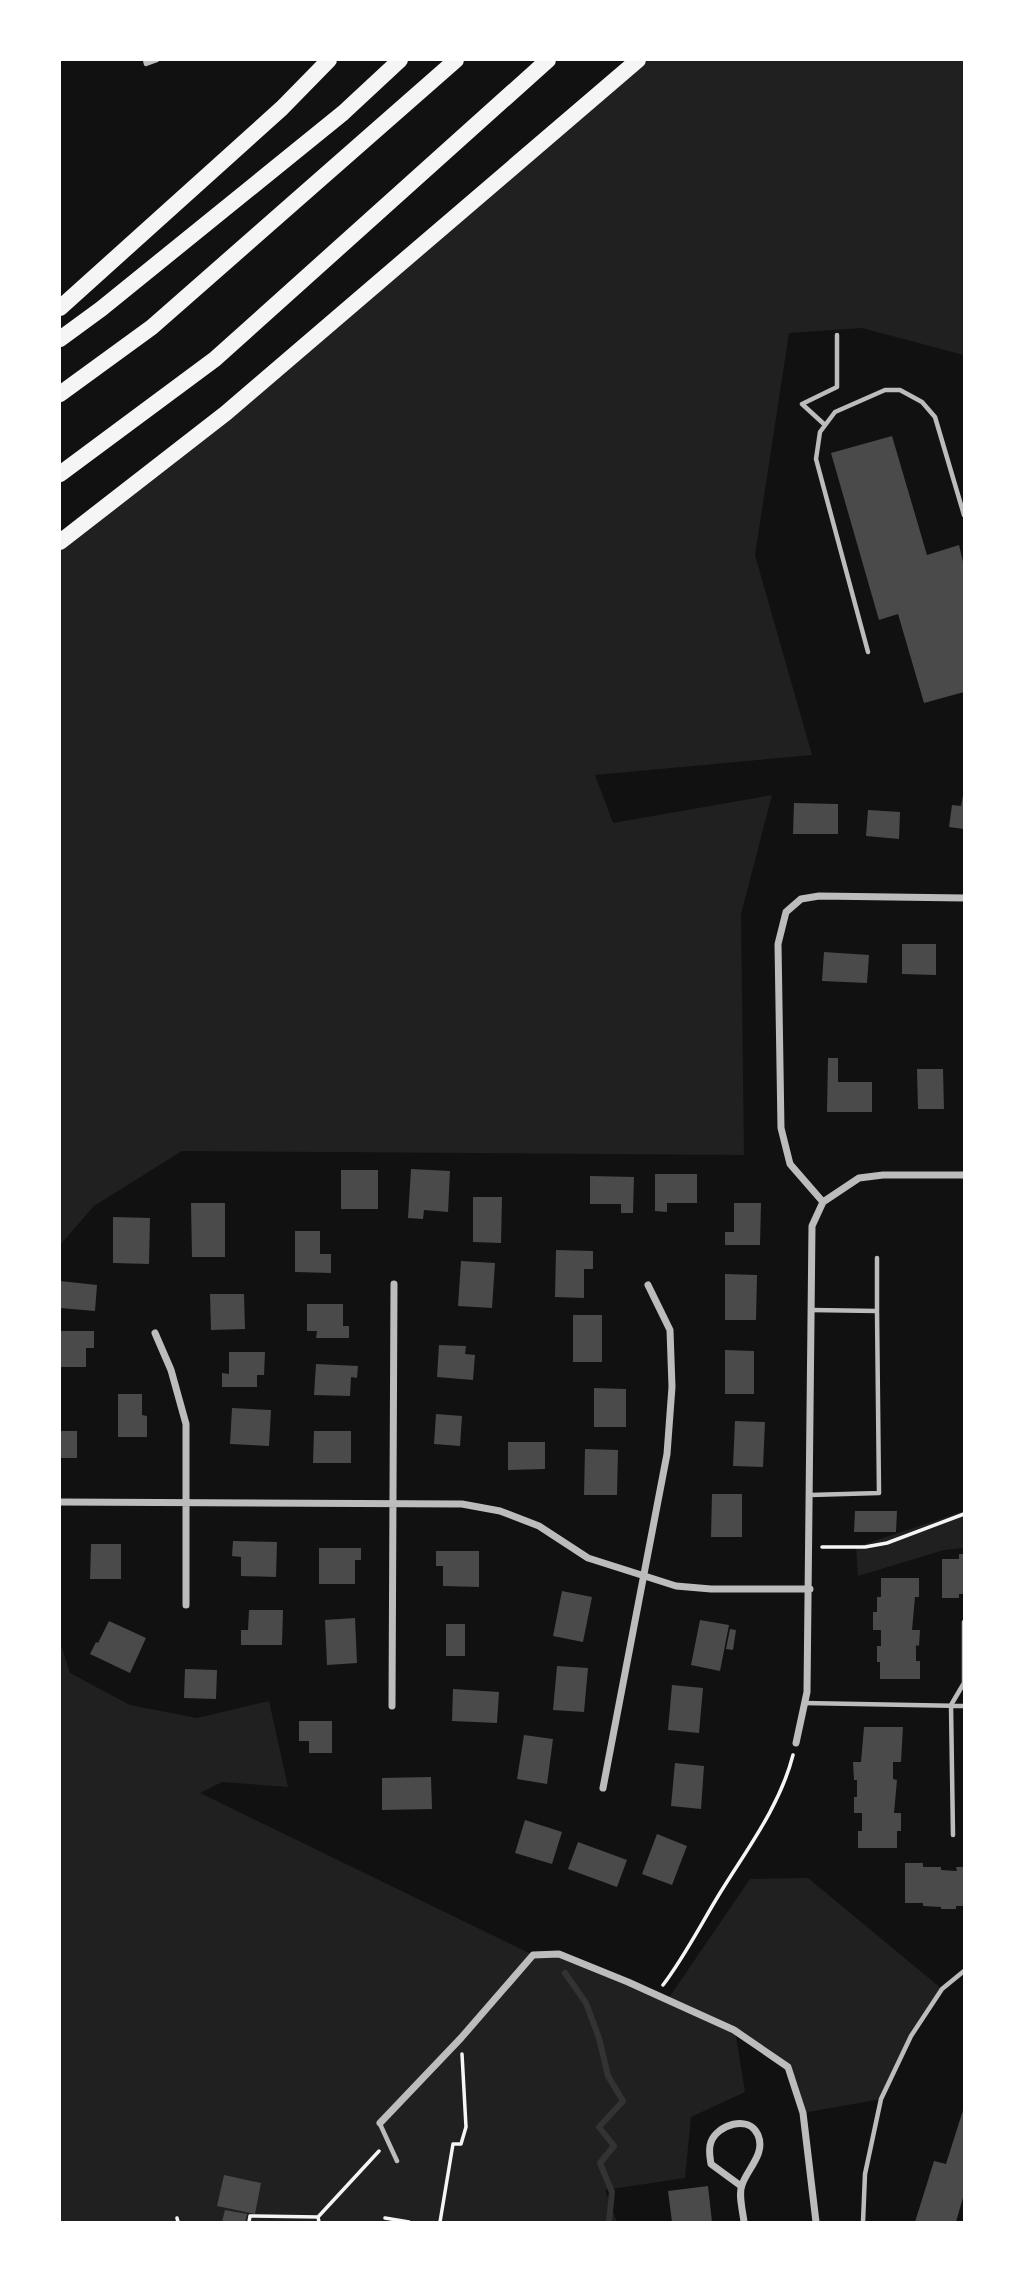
<svg xmlns="http://www.w3.org/2000/svg" width="1024" height="2282" font-family="'Fira Sans Condensed',sans-serif">
<style>
.green{fill:#202020}
.lines{fill:none;stroke-linecap:round;stroke-linejoin:round}
.stream{stroke:#333;stroke-width:6}
.building{fill:#4a4a4a}
.path{stroke:#f5f5f5;stroke-width:3.5}
.service{stroke:#bcbcbc;stroke-width:4.5}
.minor{stroke:#bcbcbc;stroke-width:7}
.motorway{stroke:#f5f5f5;stroke-width:16}
</style>
<rect width="100%" height="100%" fill="#111"/>
<path class="green" d="M638,60H964V355L862,328L789,333L755,555L812,755L595,775L613,823L772,795L741,914L744,1155L182,1151L94,1206L60,1245V542Z
M964,1511V1548L944,1550L858,1576L856,1547Z
M60,1642L70,1673L130,1705L197,1718L269,1701L288,1787L222,1782L200,1793L533,1955L559,1954L668,1999L750,1879L808,1878L942,1989L911,2036L881,2099L803,2113L788,2067L735,2030L745,2092L691,2117L685,2178L605,2190L617,2222H60Z"/>
<g class="lines">
<path class="stream" d="M565,1973L586,2003L599,2038L608,2076L623,2101L599,2127L614,2146L600,2163L612,2192L609,2222"/>
</g>
<path class="building" d="M892,436L927,555L959,545L964,566V692L924,703L898,614L879,620L831,453Z
M963,795L964,829L949,827L952,805L961,806Z
M794,803L838,804V834H793Z
M868,810L900,812L899,839L866,836Z
M902,944H936V975L902,974Z
M824,952L869,955L867,983L822,981Z
M828,1058H838V1082H872V1112H827Z
M917,1069H943L944,1109H918Z
M411,1169L450,1171L448,1212L424,1210L423,1219L408,1218Z
M341,1170H378V1209H341Z
M655,1174H697V1203H667V1212L655,1211Z
M590,1176L634,1177L633,1213H621V1204H590Z
M473,1197H502L501,1243L473,1242Z
M191,1203H225V1257H192Z
M734,1203H761L760,1245H725V1232H734Z
M113,1217L150,1218L149,1264L113,1263Z
M295,1231H320V1254H331V1273L295,1272Z
M556,1250L593,1251V1269H584V1298L555,1297Z
M461,1261L495,1263L492,1308L458,1306Z
M725,1274L757,1275L756,1320H725Z
M60,1281L97,1285L95,1311L60,1308Z
M210,1294H244L245,1329L211,1330Z
M307,1304H343V1326H349V1338H316L317,1331H307Z
M573,1315H602V1362H573Z
M60,1331H94V1348H86V1367H60Z
M439,1345L466,1346L465,1354L475,1355L473,1380L437,1377Z
M725,1350L754,1351V1394H725Z
M229,1352H265L264,1375H257V1387H222V1373L229,1374Z
M316,1364L358,1366L357,1378L351,1377L350,1396L314,1395Z
M594,1388L626,1389V1427H594Z
M118,1394H142V1415L147,1416V1437H118Z
M232,1408L271,1410L269,1446L230,1444Z
M436,1414L462,1416L460,1446L434,1444Z
M735,1421L765,1422L763,1467L733,1466Z
M60,1431H77V1458H60Z
M314,1431H351V1463H313Z
M508,1442H545V1469L508,1470Z
M585,1449L618,1450L617,1495H584Z
M712,1494H742V1537H711Z
M855,1511H897L896,1532H854Z
M233,1541L277,1542L276,1577L241,1576V1557L232,1556Z
M91,1544H121V1579H90Z
M319,1548H361V1560H355V1584H319Z
M436,1551H479V1587L443,1586V1566H436Z
M959,1554H964V1594H959V1598H942V1559H959Z
M881,1578H919V1597H915L912,1630H920L919,1646L916,1645V1661H920V1679H880V1662H877V1646H881V1630H873V1612H877V1597H881Z
M562,1591L592,1597L583,1642L553,1636Z
M249,1610H283L282,1645H241V1630H248Z
M355,1618L357,1663L327,1665L325,1620Z
M700,1620L729,1625L720,1671L691,1665Z
M109,1621L146,1638L130,1673L90,1654L96,1642L98,1643Z
M446,1624H465V1656H446Z
M730,1629L736,1630L733,1650L726,1649Z
M557,1666L588,1668L584,1712L553,1710Z
M185,1669L217,1670L216,1699L184,1698Z
M672,1685L703,1688L699,1733L668,1730Z
M453,1689L499,1692L497,1723L452,1721Z
M299,1721H332V1753H309V1741H299Z
M864,1727H903L901,1762H893V1779L897,1780L894,1813H901V1831H897V1848H858V1831H862V1813H854V1797H857V1780H854L853,1762H861Z
M524,1735L553,1739L547,1784L517,1779Z
M675,1763L704,1766L701,1809L671,1806Z
M431,1777L432,1809L382,1810V1778Z
M525,1820L562,1832L552,1864L515,1853Z
M657,1834L687,1846L672,1885L642,1874Z
M578,1842L627,1860L617,1887L568,1869Z
M905,1863H923V1867H941V1870L957,1871L956,1867H964V1906H956V1909H941V1907L923,1906V1903H905Z
M964,2107V2194L956,2222H915L934,2161L946,2164Z
M224,2175L261,2183L255,2214L217,2206Z
M708,2186L712,2222H672L668,2191Z
M225,2210L247,2214L245,2222H222Z"/>
<g class="lines">
<path class="path" d="M822,1547H865L887,1543L964,1514
M663,1985C685,1956 701,1924 720,1893C747,1849 780,1806 793,1755
M177,2218L178,2222
M385,2218L409,2222
M249,2222L250,2216L318,2217
M319,2222L318,2217L379,2151
M440,2222L453,2144H461L466,2127L462,2054"/>
<path class="service" d="M145,60L146,64L157,60
M825,425L802,404L837,387V335
M868,652L816,459L820,432L835,412L885,390H900L922,402L935,417L964,515
M877,1258V1311
M810,1495L879,1493L877,1311L812,1310
M804,1703L964,1706
M953,1835L951,1705L964,1683V1622
M380,2124L397,2161
M863,2222L865,2174L881,2099L911,2036L942,1989L964,1971"/>
<path class="minor" d="M823,1202L790,1164L781,1128L778,944L786,912L801,899L819,896L964,898
M155,1333L171,1370L186,1424V1605
M60,1502L462,1504L500,1511L539,1526L588,1558L676,1586L711,1589H810
M392,1706L394,1284
M796,1743L807,1692L812,1226L823,1202L859,1178L883,1175H964
M603,1788L667,1454L672,1387L670,1330L648,1285
M380,2123L461,2038L533,1955L559,1954L628,1982L734,2030L788,2067L803,2113L816,2222
M741,2186L711,2164C710,2157 708,2149 711,2142C717,2125 749,2114 758,2135C766,2154 747,2169 742,2185C738,2194 743,2212 744,2222"/>
<path class="motorway" d="M60,308L282,108L329,60
M60,339L101,309L343,113L400,60
M60,394L152,327L456,60
M60,474L215,359L548,60
M60,542L226,413L638,60"/>
</g>
<rect width="1024" height="2282" fill="none" stroke="#ffffff" stroke-width="122"/>
</svg>
